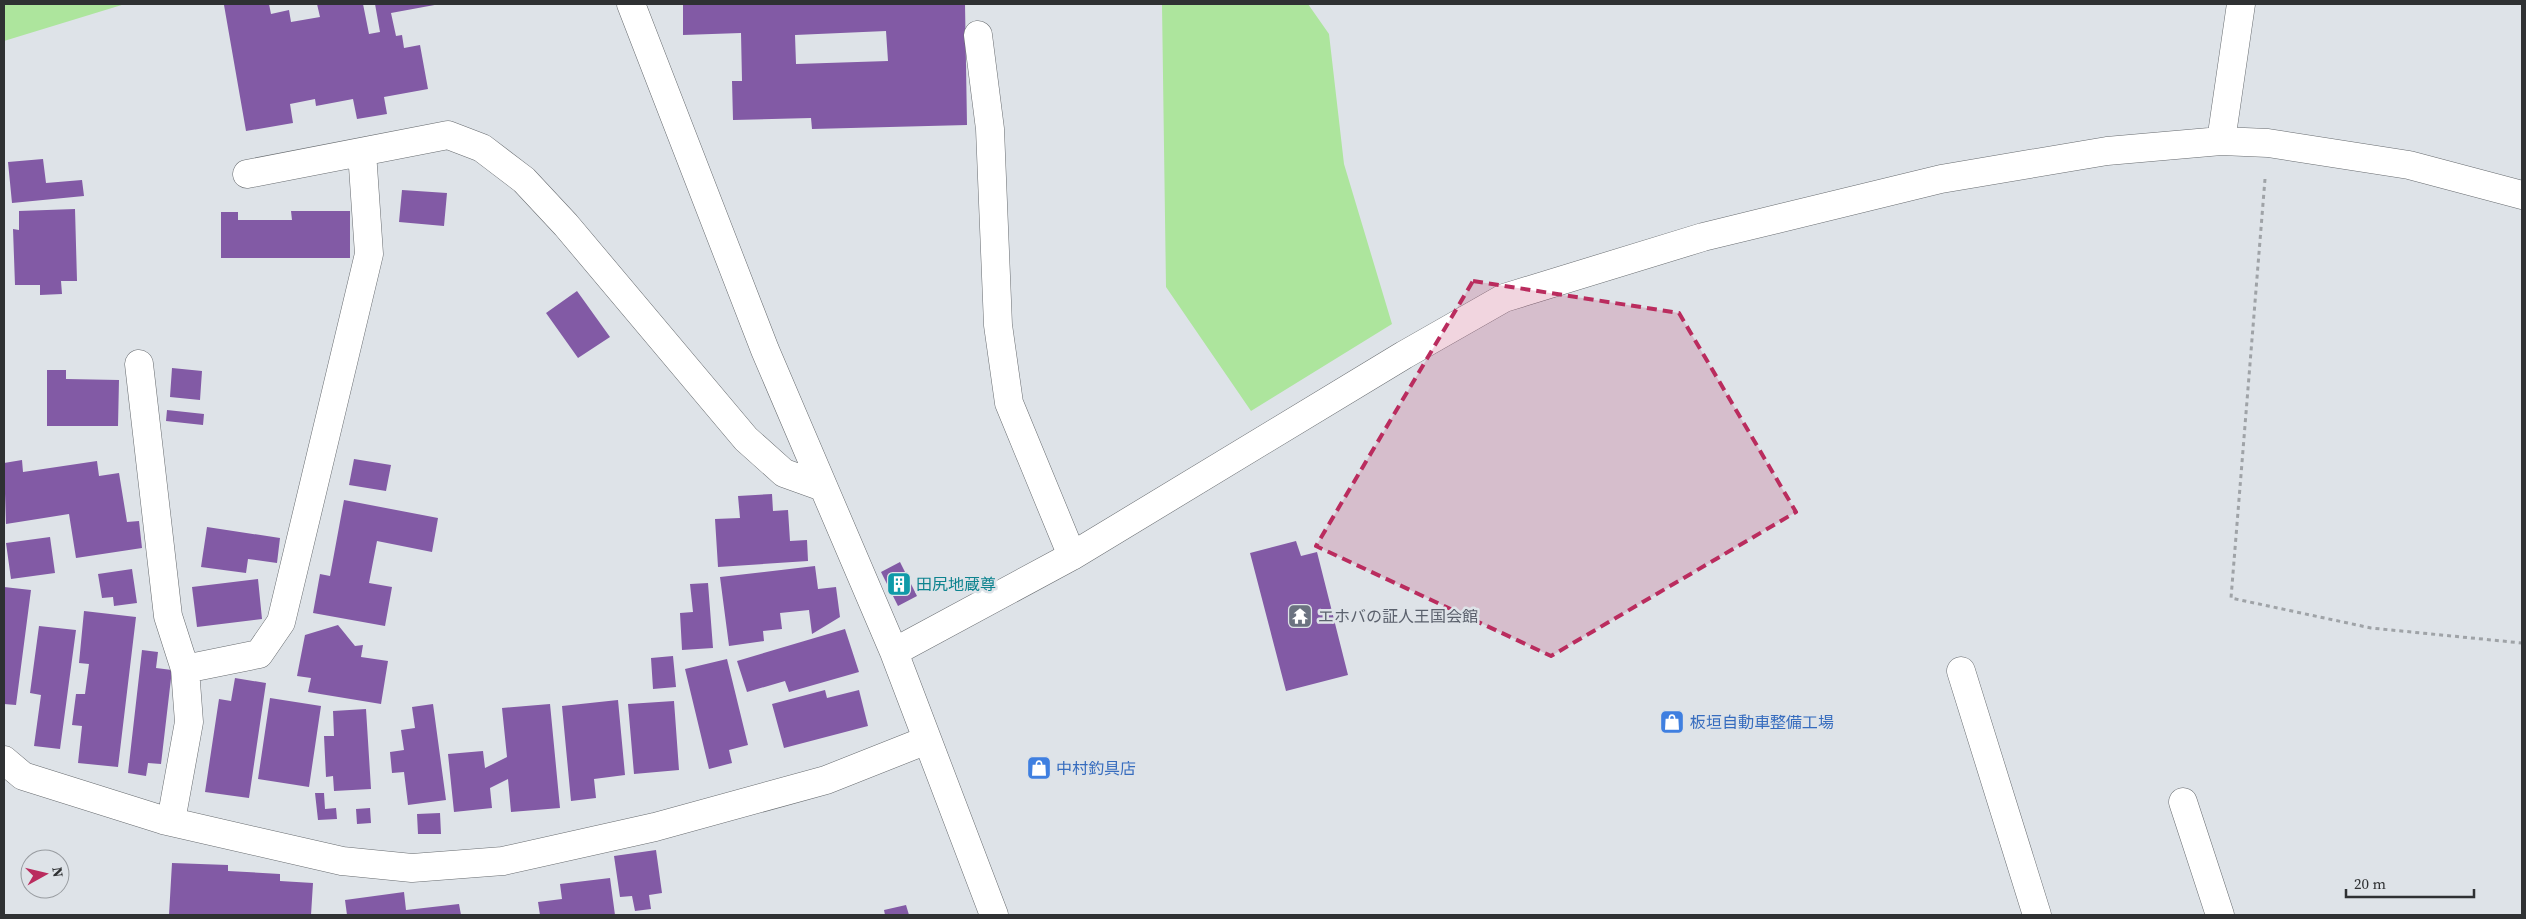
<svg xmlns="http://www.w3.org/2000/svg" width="2526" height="919" font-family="'Source Serif 4','Noto Sans JP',serif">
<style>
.green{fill:#ade59d}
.building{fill:#825aa5;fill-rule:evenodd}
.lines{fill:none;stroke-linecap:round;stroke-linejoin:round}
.minor-casing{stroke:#676b6f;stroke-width:29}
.path{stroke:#9fa3a7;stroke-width:3;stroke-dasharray:4 4;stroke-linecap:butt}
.minor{stroke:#fff;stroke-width:28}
.marked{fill:#ba2c5e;fill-opacity:0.2;stroke:#ba2c5e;stroke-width:4;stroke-dasharray:10 6;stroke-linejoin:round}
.labels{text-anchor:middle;stroke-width:5;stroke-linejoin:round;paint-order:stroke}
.culture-label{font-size:16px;fill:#0d838f;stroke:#dee3e8;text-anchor:start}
.worship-label{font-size:16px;fill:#5b616d;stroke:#dee3e8;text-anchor:start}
.shop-label{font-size:16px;fill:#366cbe;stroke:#dee3e8;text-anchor:start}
</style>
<rect width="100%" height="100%" fill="#dee3e8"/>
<path class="green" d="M4,4H125L4,41Z
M1174,4H1308L1329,34L1344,164L1392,324L1251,411L1166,287L1162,5Z"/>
<path class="building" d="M269,4L271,14L289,10L291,22L320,17L317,4H363L369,34L380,32L375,4H440L391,13L396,36L402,35L404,48L420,45L428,89L384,97L387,114L357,119L353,99L316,106L315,99L290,104L293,123L246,131L224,5Z
M683,4H965L967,125L812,129L811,118L733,120L732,81H742L741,33L683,35ZM886,31L888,61L796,64L795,35Z
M43,159L46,183L82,180L84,196L12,203L8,162Z
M402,190L447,193L444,226L399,222Z
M75,209L77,281H61L62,294L40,295V285H15L13,229L19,230V211Z
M291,211H350V258H221V212H238V220H292Z
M577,291L610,337L578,358L546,313Z
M172,368L202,371L200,400L170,397Z
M47,370H66V379L119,380L118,426H47Z
M167,410L204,414L203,425L166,421Z
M354,459L391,465L386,491L349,485Z
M22,460L23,472L97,461L99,476L119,473L127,522L139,521L142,548L76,558L69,514L6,524L4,463Z
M772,494L773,511L788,510L790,541L807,540L808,561L718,567L715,519L740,518L738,496Z
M344,500L438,518L432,552L377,541L369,583L392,587L385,626L313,613L320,574L330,576Z
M207,527L280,538L277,563L248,559L246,573L201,567Z
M50,537L55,573L11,579L6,543Z
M1296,541L1301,556L1317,552L1348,675L1286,691L1250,553Z
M900,562L917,596L898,606L881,572Z
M815,566L818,589L836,587L840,617L812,634L809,610L780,613L782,629L763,631L764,641L729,646L720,577Z
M132,569L137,603L114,606L113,597L102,598L98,574Z
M258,579L262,619L197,627L192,587Z
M708,583L713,648L682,650L680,613L693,612L690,584Z
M4,587L31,590L16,705L4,704Z
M84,611L136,617L118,767L78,763L82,726L72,725L76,694H85L89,664L79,663Z
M338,625L355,646L363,645L361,657L388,661L381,704L308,692L311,678L297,676L305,635Z
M39,626L76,630L60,749L34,746L41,695L30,693Z
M845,629L859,672L789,692L785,681L747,692L737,661Z
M142,650L158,652L156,668L172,670L161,764L148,763L146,776L128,773Z
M673,656L676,687L653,689L651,658Z
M727,659L748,745L729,750L732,763L709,769L685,669Z
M235,678L266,683L249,798L205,792L219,699L231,701Z
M825,690L827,698L859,690L868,726L784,748L772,704Z
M270,698L321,706L309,787L258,779Z
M618,700L625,775L594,779L596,798L571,801L562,706Z
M674,701L679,770L634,774L628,704Z
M433,704L446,800L408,805L404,772L392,773L390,752L404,750L401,730L415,728L412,707Z
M550,704L560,808L511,812L508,779L490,788L492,808L454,812L448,754L483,751L485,768L507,757L502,708Z
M366,709L371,789L334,791L333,776L326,777L324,736H334L333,711Z
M315,793H324L325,809L336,808L337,819L318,820Z
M370,808L371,823L357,824L356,809Z
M440,813L441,834H418L417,814Z
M656,850L662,893L649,895L651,909L635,911L632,896L620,897L614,856Z
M172,863L228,865V871L280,874V881L313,883L311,915H169Z
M610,878L615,915H540L538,902L562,899L560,884Z
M404,892L406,910L459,904L461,915H347L345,900Z
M906,905L909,915H885L884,910Z"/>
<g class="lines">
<defs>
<path id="minor" d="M631,4L765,350L894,652L994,915
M978,35L990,129L998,325L1009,403L1072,556
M2221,141L2241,4
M247,174L448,135L482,148L524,180L566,225L746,439L784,473L823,487
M139,364L168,616L185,669L189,722L171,821
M894,652L1072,556L1404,355L1504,298L1703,237L1941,179L2107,151L2221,141L2268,143L2409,165L2522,195
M185,669L259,654L281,622L369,254L362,152
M1961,671L2037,915
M4,760L23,776L163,820L342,861L412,868L503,861L655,827L826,780L927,740
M2183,802L2220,915"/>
</defs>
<use href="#minor" class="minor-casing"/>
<path class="path" d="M2265,179L2231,598L2371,628L2522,643"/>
<use href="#minor" class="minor"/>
</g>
<path class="marked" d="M1473,281L1679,313L1796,512L1551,656L1316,546Z"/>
<defs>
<symbol id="building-square" viewBox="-11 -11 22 22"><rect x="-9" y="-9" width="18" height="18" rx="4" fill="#0f9aa8" stroke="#dee3e8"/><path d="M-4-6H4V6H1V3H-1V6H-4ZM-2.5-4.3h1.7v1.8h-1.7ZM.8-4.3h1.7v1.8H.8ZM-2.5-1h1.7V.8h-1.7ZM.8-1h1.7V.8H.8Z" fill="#fff"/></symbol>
<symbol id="temple-square" viewBox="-11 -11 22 22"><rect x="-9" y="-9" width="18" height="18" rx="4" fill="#6b7280" stroke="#dee3e8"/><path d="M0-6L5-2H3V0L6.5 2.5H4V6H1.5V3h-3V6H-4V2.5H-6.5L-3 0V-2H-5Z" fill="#fff"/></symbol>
<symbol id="shop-square" viewBox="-11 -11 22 22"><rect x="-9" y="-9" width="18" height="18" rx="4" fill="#3f7fe0" stroke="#dee3e8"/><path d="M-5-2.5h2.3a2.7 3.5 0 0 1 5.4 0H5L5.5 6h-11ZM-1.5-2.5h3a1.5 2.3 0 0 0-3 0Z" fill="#fff"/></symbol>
</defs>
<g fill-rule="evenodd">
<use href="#building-square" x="885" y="570" width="28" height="28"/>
<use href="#temple-square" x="1286" y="602" width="28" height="28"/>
<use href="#shop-square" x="1658" y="708" width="28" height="28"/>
<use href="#shop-square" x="1025" y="754" width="28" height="28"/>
</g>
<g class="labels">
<g class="culture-label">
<text x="916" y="590">田尻地蔵尊</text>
</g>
<g class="worship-label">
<text x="1318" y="622">エホバの証人王国会館</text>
</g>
<g class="shop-label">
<text x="1690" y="728">板垣自動車整備工場</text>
<text x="1056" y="774">中村釣具店</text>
</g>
</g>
<rect width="2526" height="919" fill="none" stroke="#2f3133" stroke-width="10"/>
<g transform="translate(45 874) rotate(82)"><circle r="24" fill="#dee3e8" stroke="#989ca0"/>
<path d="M0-4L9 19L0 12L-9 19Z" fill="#ba2c5e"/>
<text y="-8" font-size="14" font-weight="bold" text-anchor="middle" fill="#2f3133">N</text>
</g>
<path d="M2346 889v8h128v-8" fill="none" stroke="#2f3133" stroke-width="2.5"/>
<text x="2354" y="889" font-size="15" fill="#2f3133" stroke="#dee3e8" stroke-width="4" paint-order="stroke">20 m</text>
</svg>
